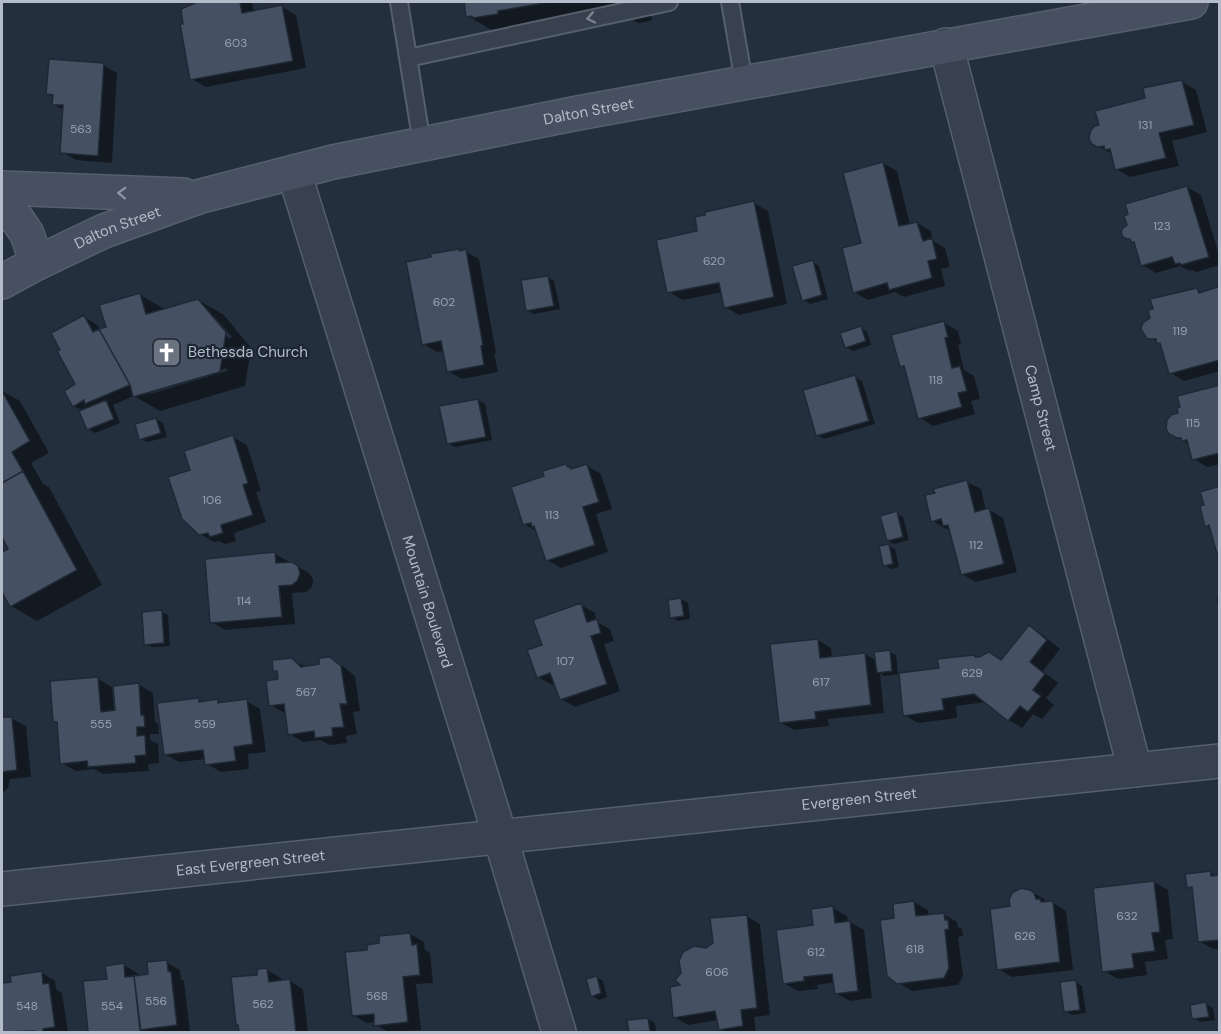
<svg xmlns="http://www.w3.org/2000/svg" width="1221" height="1034" font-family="'DM Sans',sans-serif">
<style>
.shadow{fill:#0007;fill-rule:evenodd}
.building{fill:#455162;stroke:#1f2835;stroke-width:1.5}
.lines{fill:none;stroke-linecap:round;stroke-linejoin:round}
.lane-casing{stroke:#565f6c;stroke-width:20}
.street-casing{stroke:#565f6c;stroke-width:36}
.secondary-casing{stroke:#565f6c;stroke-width:36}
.lane{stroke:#38414e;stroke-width:16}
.street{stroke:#38414e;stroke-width:33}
.secondary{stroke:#465061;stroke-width:33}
.oneway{stroke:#7c8592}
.oneway2{stroke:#8e96a5}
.labels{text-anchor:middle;stroke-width:4.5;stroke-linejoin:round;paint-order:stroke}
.number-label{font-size:12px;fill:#98a1af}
.street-label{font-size:15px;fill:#b4bcc9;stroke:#1d2633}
.poi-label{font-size:15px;fill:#b4bcc9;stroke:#1d2633;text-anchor:start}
</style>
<rect width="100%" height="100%" fill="#242f3e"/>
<path class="shadow" d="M201,2H252L254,12L282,7L296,15L306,68L206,87L192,79L183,10Z
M465,2H662L650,12L652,20L645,22L638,23L623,14L596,12L523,25V28L500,32L497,30L493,31L468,16Z
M103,65L117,73L112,163L76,160L62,152L65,111L53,104L54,97L48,93Z
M1182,82L1196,90L1207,132L1172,141L1179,166L1130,177L1116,169L1112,154L1094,144Z
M883,163L897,171L910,225L917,223L931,231L933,241L945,248L950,267L941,269L945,286L904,297L895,292L868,300L854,292L863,244Z
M1187,187L1201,195L1220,258V265L1196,272L1193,270L1190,271L1180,266L1156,273L1142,265L1137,244L1124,236Z
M754,203L768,211L787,304L739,315L725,307L722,292L683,300L669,292L699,232Z
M459,250L461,252L465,251L479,259L496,353H494L498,372L462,379L448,371L444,351L437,352L423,344Z
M812,262L819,266L828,299L810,304L803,300Z
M548,277L554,281L560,309L534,314L528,311Z
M1220,288V371L1184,381L1171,373L1163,345L1145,335L1197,290L1203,293Z
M140,295L166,310L198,300L224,315L251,348L245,386L160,411L134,396L113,405L120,423L95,433L88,429L83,411L74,406L84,317L97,325L101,330L108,328ZM210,316H214L232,337L229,339ZM227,368V371L150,394V391Z
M944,323L958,331L961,344L958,345L964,370L974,376L980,399L971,401L975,414L933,426L920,418L907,369L901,366Z
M861,328L867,332L871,345L853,351L846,347Z
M855,377L862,381L875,424L824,439L817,435Z
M1220,386V464L1207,467L1194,459L1190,445L1170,433L1179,414Z
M2,391L20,401L49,453L31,463L43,484L49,487L102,585L37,621L11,606L2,589V554L10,549L2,534Z
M478,400L485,404L492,440L455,447L448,443Z
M156,419L163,423L167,437L147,442L141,439Z
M233,437L247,445L261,491L256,492L266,522L234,533L236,541L225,544L219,541L214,542L200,534L191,471Z
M566,465L574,470L587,466L601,474L612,509L596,514L608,552L561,568L547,560L538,532L524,524L546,477Z
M967,482L981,489L986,511L989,510L1003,518L1017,572L976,582L962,574L951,528L946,529L933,521Z
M896,513L903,517L909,540L894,544L888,541Z
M889,546L895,549L899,567L891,569L884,565Z
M275,554L309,573L313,579V583L310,589L306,592L292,593L295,624L225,630L212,622Z
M1217,598H1220V622Z
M681,599L688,603L690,619L678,621L671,617Z
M581,605L595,613L597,622L610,629L614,641L604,644L620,691L575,707L561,699L556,683L552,685L538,677L544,645Z
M162,612L168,615L170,646L152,647L146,644Z
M1029,627L1043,635L1060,649L1043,671L1058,683L1046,698L1054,705L1042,719L1033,714L1022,728L1009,720L986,702L956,706L957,718L918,723L904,715L940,670L974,656L978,658L1002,661Z
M818,640L831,648L832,658L865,654L877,661L889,652L896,655L898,674L884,676L880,673L884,713L828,719L829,726L794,730L780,722Z
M329,658L344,667L355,676L360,711L353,712L357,734L346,736L347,743L330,745L320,740L303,742L290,734L287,713H284L271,705L279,681L278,673L275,670L291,659L306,667L321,665Z
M98,679L112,687L114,712L139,685L153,693L155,722L158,724L159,734H150V740L158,744L159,763L148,764L149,771L103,774L94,769L76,771L62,763Z
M198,699L204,703L218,701L223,704L246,701L260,709L266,752L248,754L249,769L221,772L207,764L206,759L179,762L165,754Z
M2,718L12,719L26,726L31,777L10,779L8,788L2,793Z
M1210,872L1217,877L1220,876V949H1213L1199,941L1193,889L1189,887Z
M1154,882L1168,890L1173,939L1165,940L1168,959L1145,962L1147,975L1118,979L1104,971Z
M1030,891L1044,899L1048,903H1053L1066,911L1073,970L1012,977L998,969L1011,908Z
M914,902L928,910L929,916L943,914L957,922L958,927L962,929L963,936L958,937L963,976L958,985L912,991L898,982L896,920Z
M833,908L847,916L848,923L850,922L864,930L872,998L850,1001L836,993L835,982L817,985L818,989L798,991L784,983L815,926Z
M746,916L760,924L770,1015L754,1017L756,1032H727L720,1029L719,1020L688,1025L674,1017L684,987L707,950Z
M410,934L424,942L425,950L430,953L433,983L416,984L421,1030L389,1032L376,1025V1022L367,1023L353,1015L369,951Z
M166,962L180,970L181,979L184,981L190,1032H90L84,983L108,980L124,965L137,973L138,977L150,975Z
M267,970L281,978V982L290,981L303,989L308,1032H241L240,1026L259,976Z
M42,973L55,981L56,989L62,993L68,1032H2V985L13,984Z
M597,977L603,981L607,997L599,1000L592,996Z
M1076,982L1082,986L1086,1013L1072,1015L1065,1011Z
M1206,1004L1213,1008L1215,1020L1200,1022L1194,1018Z
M648,1019L655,1023L656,1032H630L629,1021Z"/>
<path class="building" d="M197,2H240L242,13L282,5L293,61L190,80L180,24H183L181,9Z
M464,2H550L498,11V14L473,18L472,16L466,17Z
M49,59L104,63L98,156L60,153L63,105H52L53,95L46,94Z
M1182,80L1194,125L1159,133L1166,158L1115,170L1110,149L1105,150L1104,146L1097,147L1092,144L1090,141L1089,137L1091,130L1095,126L1099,125L1095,111L1145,98L1143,88Z
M883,162L899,226L917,222L923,241L932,238L937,259L928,261L932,278L889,290L887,283L853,293L842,248L861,243L843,173Z
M1187,186L1209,257L1181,265L1180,263L1175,264L1172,257L1141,266L1134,242L1132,243L1130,239H1127L1123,237L1121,233L1122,229L1127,225L1124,216L1128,214L1125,204Z
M754,201L774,297L724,308L719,283L667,293L656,240L697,231L695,217L705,215V212Z
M459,249L460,251L466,249L483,345L481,346L484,365L447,372L441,341L422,345L406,262L431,257L430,254Z
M813,260L822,295L802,301L792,266Z
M548,276L554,306L526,311L521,280Z
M1220,286V360L1169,374L1160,343L1157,344L1156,339H1147L1142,331L1141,328L1143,323L1150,318L1148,310L1153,309L1150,299L1197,288L1199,293Z
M140,293L146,314L198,299L226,332L220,372L133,397L130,385L99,329L106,327L99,305Z
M84,315L93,332L99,329L130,385L85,404L84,400L73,407L64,391L75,384L57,351L60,350L51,333Z
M944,321L948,337L945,338L952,368L960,366L967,391L958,393L962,407L918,419L904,366L900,367L891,335Z
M861,326L866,341L845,348L840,333Z
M855,375L869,421L816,436L803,390Z
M1220,385V453L1192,460L1187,440L1182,441L1181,438H1177L1169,434L1166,429L1167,420L1171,415L1178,413L1177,408L1180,407L1177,396Z
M2,391L30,441L12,452L23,471L2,483Z
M478,399L486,437L447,444L439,406Z
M106,400L114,419L87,430L79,411Z
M156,418L161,433L139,440L135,424Z
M233,435L248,483L243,485L253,515L221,525L223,533L210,537L208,533L199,535L182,519L168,477L190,470L184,451Z
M566,464L568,467L570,466L571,469L587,464L599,502L583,507L595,545L546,561L534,526L532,527L531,523L523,525L511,487L544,476L542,471Z
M23,471L77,570L10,607L2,592V552L8,549L2,537V483Z
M967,480L975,512L989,508L1004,564L961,575L948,525L943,526L941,519L931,522L925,495L935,493L933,489Z
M1220,486V553L1217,554L1209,525L1205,527L1200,506L1204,505L1200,492Z
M897,511L903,537L887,541L880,516Z
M889,544L893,564L883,566L879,546Z
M275,552L276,563L292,562L298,566L300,574L297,581L292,585L279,586L282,617L210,623L205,559Z
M681,598L684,616L670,618L668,600Z
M581,603L587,622L597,619L601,633L591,636L607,684L560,700L550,673L537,678L527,650L542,645L533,620Z
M162,610L164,643L144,645L142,612Z
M1029,625L1047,640L1030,662L1045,674L1033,690L1041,696L1028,712L1020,706L1008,721L974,694L942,699L944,710L903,716L899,673L939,668L937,659L974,655L975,657H979L989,652L1001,660Z
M818,639L820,658L865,653L871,705L815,712L816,719L779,723L770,644Z
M890,650L892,671L877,673L874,652Z
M330,657L341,666L347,704H340L344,727L332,728L333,736L315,738L314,731L288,735L284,704L269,706L266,681L278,679L277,671H273L272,660L292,658L301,667L319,664V658Z
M98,677L101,712L115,710L113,686L139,683L141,715H144L145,727H137V736L145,735L146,755L135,756L136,763L88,767L87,761L60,764L57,722H53L50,681Z
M199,698V702L218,699V703L247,699L253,744L234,747L236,761L205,765L203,750L164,755L157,703Z
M2,717H12L17,770L2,772Z
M1211,871V876L1220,875V940L1198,942L1192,887L1187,888L1185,874Z
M1154,881L1160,932L1152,933L1155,951L1132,954L1134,968L1102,972L1093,888Z
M1021,888L1030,890L1034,893L1036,899H1040L1041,902L1053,901L1060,962L997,970L990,909L1010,906L1009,900L1012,893Z
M914,901L916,916L944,913L945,920H948L949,929L945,930L949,968L944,978L897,984L887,976L880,920L894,918L893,904Z
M833,906L835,923L850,921L858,991L835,994L832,974L804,977V981L783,984L776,930L813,925L811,909Z
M747,915L757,1008L741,1010L743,1026L719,1030L715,1011L673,1018L670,987L680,985L675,980L681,973L679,961L683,952L694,946L706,948L713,943L710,918Z
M410,933L412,945L417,944L420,975L403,977L408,1022L374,1026V1014L352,1016L345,952L367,950V945L379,943V936Z
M167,960L168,971L171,972L177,1025L140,1030L134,976L148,974L147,962Z
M124,963L125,977L134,976L141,1032H88L83,981L107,979L105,966Z
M267,968L269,982L290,979L296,1032H239L238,1025H236L231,977L257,975V969Z
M42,971L43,984L49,983L55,1027L43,1029V1032H35V1031L2,1032V983L11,982L10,976Z
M597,976L601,993L591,997L586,979Z
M1076,980L1080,1010L1064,1012L1060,982Z
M1206,1002L1209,1017L1192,1019L1190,1005Z
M648,1018L650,1031L629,1032L627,1020Z"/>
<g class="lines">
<defs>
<path id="lane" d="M399,2L422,144
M730,2L744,82
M408,58L669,2"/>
<g id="street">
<path id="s1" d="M946,45L1135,770"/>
<path id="s2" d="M294,172L500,836L559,1032"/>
<path id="s3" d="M2,889L1220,761"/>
</g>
<g id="secondary">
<path d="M2,188L184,195"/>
<path d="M2,210L17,219L27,234L37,263"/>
<path id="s4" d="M2,282L37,263L104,231L201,196L333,162L578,113L1191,2"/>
</g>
</defs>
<use href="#lane" class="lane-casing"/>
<use href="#street" class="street-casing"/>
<use href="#secondary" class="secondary-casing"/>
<use href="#lane" class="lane"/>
<use href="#street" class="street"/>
<use href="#secondary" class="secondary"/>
</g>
<defs><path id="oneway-chevron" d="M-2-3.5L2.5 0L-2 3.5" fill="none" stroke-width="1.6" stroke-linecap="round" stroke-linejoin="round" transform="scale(1.5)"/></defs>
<use class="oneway" href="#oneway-chevron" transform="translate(591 18) rotate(168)"/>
<use class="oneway2" href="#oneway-chevron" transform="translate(122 193) rotate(-178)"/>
<defs>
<symbol id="church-square" viewBox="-11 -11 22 22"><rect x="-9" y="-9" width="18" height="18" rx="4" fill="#6b7280" stroke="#1d2633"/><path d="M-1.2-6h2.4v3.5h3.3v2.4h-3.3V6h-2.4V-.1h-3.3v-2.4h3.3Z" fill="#fff"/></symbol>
</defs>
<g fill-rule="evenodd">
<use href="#church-square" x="150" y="336" width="33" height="33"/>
</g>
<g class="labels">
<g class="number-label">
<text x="236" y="47">603</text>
<text x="1145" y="129">131</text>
<text x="81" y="133">563</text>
<text x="1162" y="230">123</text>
<text x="714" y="265">620</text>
<text x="444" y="306">602</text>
<text x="1180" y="335">119</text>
<text x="936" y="384">118</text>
<text x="1193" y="427">115</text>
<text x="212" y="504">106</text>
<text x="552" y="519">113</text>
<text x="976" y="549">112</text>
<text x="244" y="605">114</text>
<text x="565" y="665">107</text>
<text x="972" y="677">629</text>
<text x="821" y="686">617</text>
<text x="306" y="696">567</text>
<text x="101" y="728">555</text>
<text x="205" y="728">559</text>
<text x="1127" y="920">632</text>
<text x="1025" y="940">626</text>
<text x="915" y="953">618</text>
<text x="816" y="956">612</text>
<text x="717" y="976">606</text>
<text x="377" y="1000">568</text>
<text x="156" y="1005">556</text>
<text x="263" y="1008">562</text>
<text x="27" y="1010">548</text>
<text x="112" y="1010">554</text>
</g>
<g class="street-label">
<text dy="5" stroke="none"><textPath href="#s4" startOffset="614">Dalton Street</textPath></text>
<text dy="5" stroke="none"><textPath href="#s4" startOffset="128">Dalton Street</textPath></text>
<text dy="5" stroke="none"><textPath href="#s1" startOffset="375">Camp Street</textPath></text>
<text dy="5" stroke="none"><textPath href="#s2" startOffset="450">Mountain Boulevard</textPath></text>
<text dy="5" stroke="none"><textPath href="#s3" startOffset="862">Evergreen Street</textPath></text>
<text dy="5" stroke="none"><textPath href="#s3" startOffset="250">East Evergreen Street</textPath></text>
</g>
<g class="poi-label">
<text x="188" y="357">Bethesda Church</text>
</g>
</g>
<rect width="1221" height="1034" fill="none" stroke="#b4bcc9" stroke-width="6"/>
</svg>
